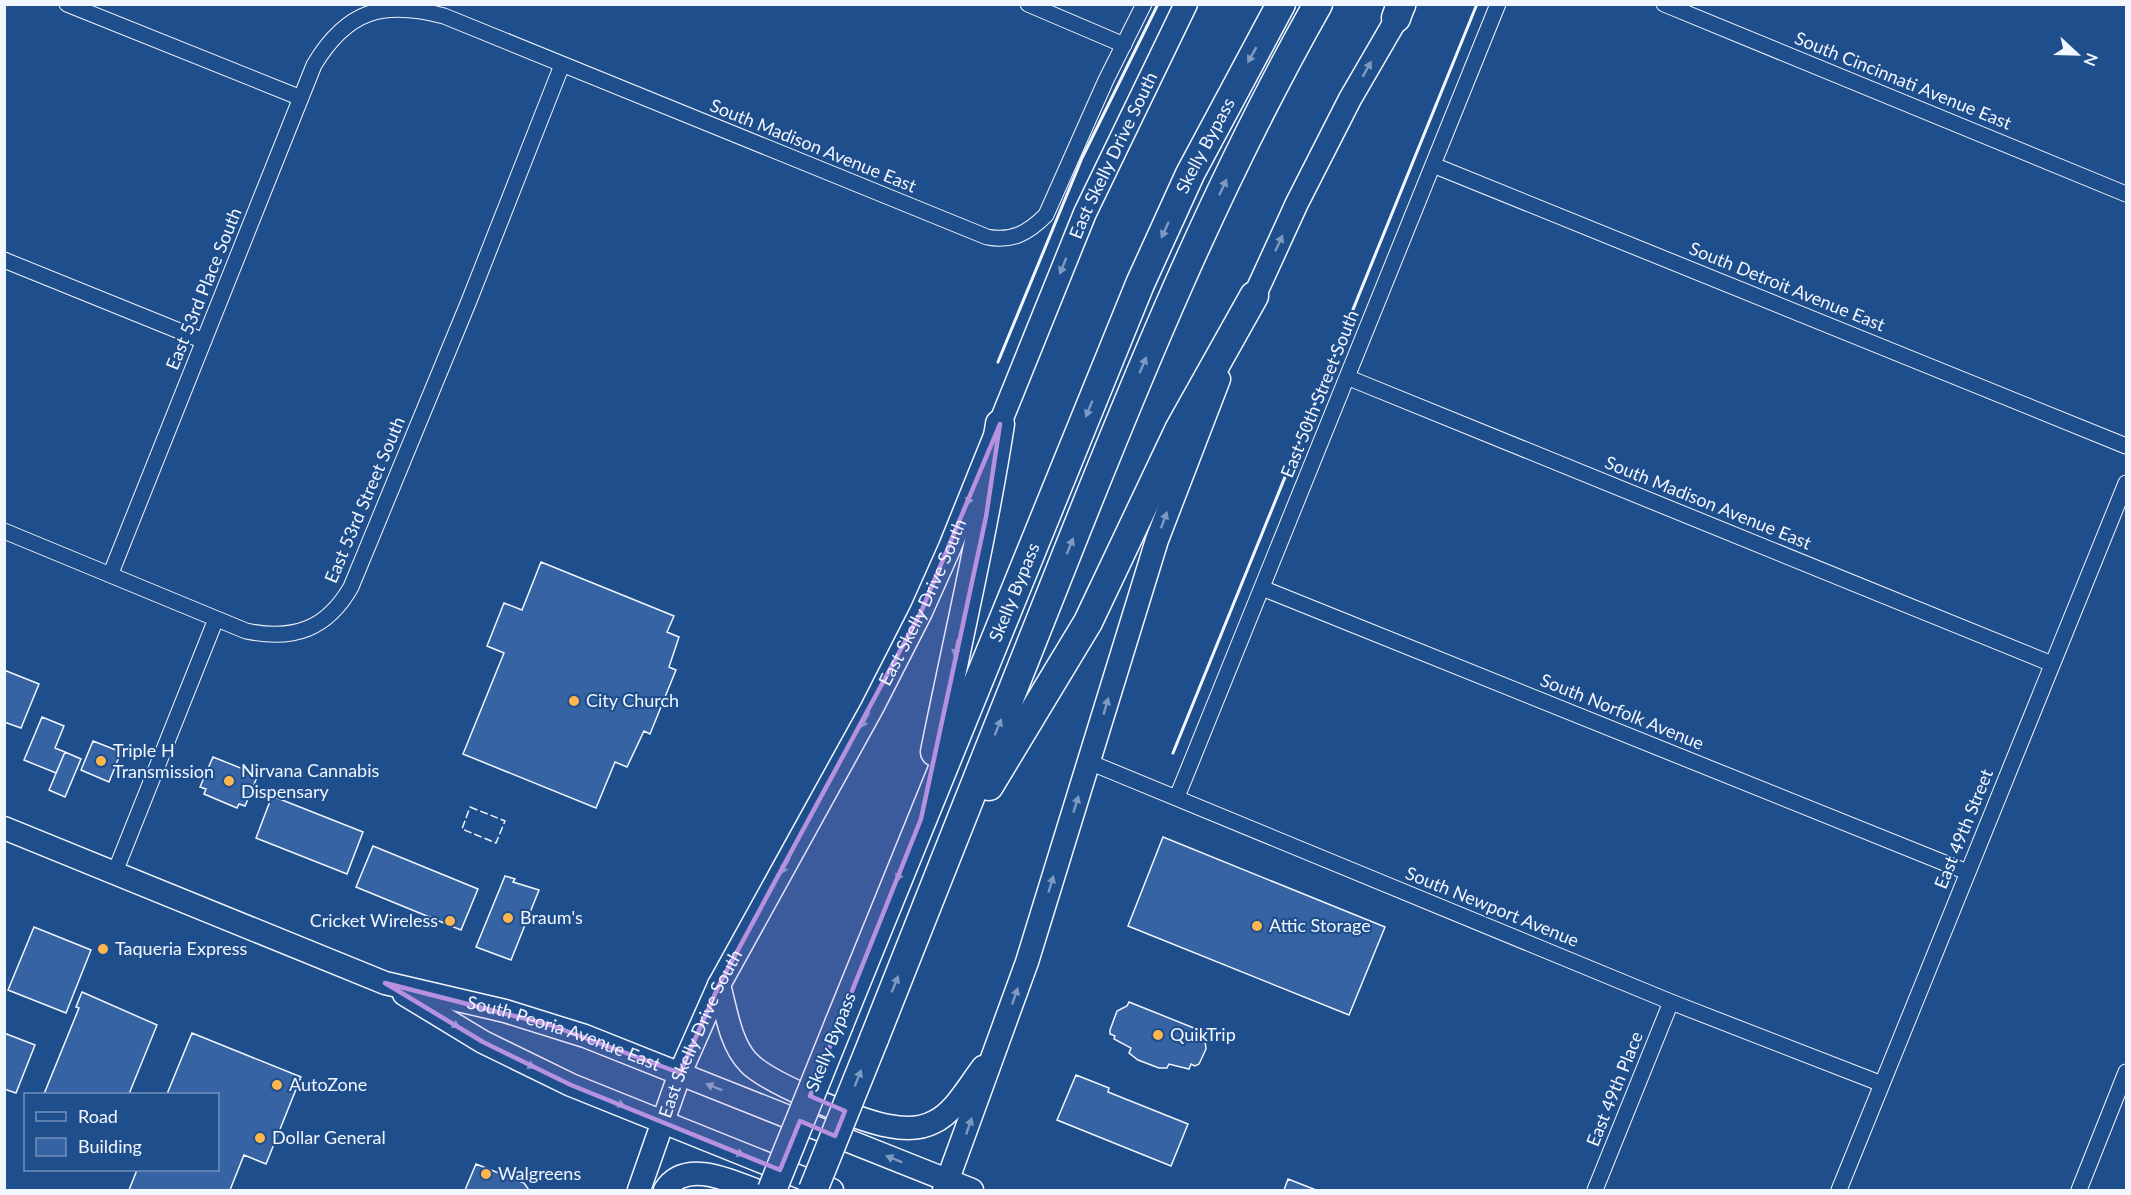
<svg xmlns="http://www.w3.org/2000/svg" width="2131" height="1195" font-family="Lato,sans-serif">
<style>
.building{fill:#3563a3;stroke:#f2f6ff;stroke-width:1.5}
.lines{fill:none;stroke-linecap:round;stroke-linejoin:round}
.street-casing{stroke:#f2f6ff;stroke-width:17}
.secondary-casing{stroke:#f2f6ff;stroke-width:25}
.highway-casing{stroke:#f2f6ff;stroke-width:31}
.street{stroke:#1f4e8c;stroke-width:15}
.secondary{stroke:#1f4e8c;stroke-width:22}
.highway{stroke:#1f4e8c;stroke-width:28}
.highway-bridge-casing{stroke:#f2f6ff;stroke-width:31;stroke-linecap:butt}
.highway-bridge{stroke:#1f4e8c;stroke-width:28}
.fence{stroke:#f2f6ff;stroke-width:1.5;stroke-dasharray:8 3;stroke-linecap:butt}
.wall{stroke:#f2f6ff;stroke-width:3}
.oneway{fill:#7e9ac0}
.marked{fill:#b691df;fill-opacity:0.2;stroke:#b691df;stroke-width:4.5;stroke-linejoin:round}
.poi-dot{fill:#ffb74d;stroke:#1f4e8c;stroke-width:2}
.labels{text-anchor:middle;stroke-width:4.5;stroke-linejoin:round;paint-order:stroke}
.street-label{font-size:18px;fill:#f2f6ff;stroke:#1f4e8c}
.poi-label{font-size:18px;fill:#f2f6ff;stroke:#1f4e8c;text-anchor:start}
</style>
<rect width="100%" height="100%" fill="#1f4e8c"/>
<path class="building" d="M541,562L674,616L667,632L679,637L669,667L676,670L650,734L644,731L627,767L615,762L596,808L463,754L504,653L487,646L504,603L522,610Z
M4,670L39,684L21,728L4,722Z
M42,717L64,726L55,748L65,752L56,773L24,760Z
M93,741L121,752L109,782L81,770Z
M65,752L81,759L65,797L49,790Z
M213,757L258,775L245,806L239,804L237,808L204,794L206,789L200,787Z
M272,796L363,832L347,874L256,838Z
M1163,837L1385,927L1349,1015L1128,926Z
M373,846L478,889L461,930L356,887Z
M505,876L515,879L513,882L539,890L511,960L476,947Z
M34,927L91,950L66,1013L8,990Z
M82,992L157,1025L129,1094H44L79,1008L76,1007Z
M1129,1002L1204,1032L1206,1049L1199,1064L1195,1066L1191,1064L1189,1069L1169,1064L1167,1068H1159L1138,1060L1129,1053L1131,1048L1114,1039L1115,1036L1110,1034V1030L1117,1011L1127,1006Z
M4,1033L35,1045L16,1093L4,1089Z
M192,1033L301,1077L266,1164L244,1155L230,1190H129L137,1170H218V1094H167Z
M1076,1075L1109,1088L1108,1092L1188,1124L1171,1166L1057,1120Z
M476,1164L524,1183L529,1190H465Z
M1288,1179L1316,1190H1284Z"/>
<g class="lines">
<defs>
<path id="street" d="M67,4L301,98
M1028,4L1124,45
M1664,4L2126,194
M1433,165L2126,446
M4,260L204,341
M1349,378L2052,664
M4,531L246,631C294,641 327,629 351,587L469,301L562,65
M111,573L314,65C347,10 383,0 444,16L987,237C1012,242 1028,233 1046,215L1106,80L1144,4
M1262,588L1967,872
M1089,762L1671,1002L1882,1084
M1177,797L1498,4
M115,872L216,619
M1595,1190L1671,1002
M1839,1190L2126,483
M2079,1190L2126,1072"/>
<g id="secondary">
<path d="M1248,310L1297,203L1350,99L1404,6"/>
<path id="s1" d="M4,828L385,983L505,1011L585,1036L972,1190"/>
<path d="M719,985C726,1010 730,1043 748,1062C767,1083 860,1121 889,1126C904,1129 921,1129 934,1122C955,1112 969,1085 983,1067"/>
<path d="M404,994L483,1042L571,1085L832,1190"/>
<path id="s2" d="M639,1190L680,1073L719,985L872,708L921,612L950,547L1085,213L1186,4"/>
<path d="M665,1190C685,1159 729,1180 755,1190"/>
<path d="M944,1190L1027,962L1157,540L1219,379"/>
</g>
<g id="highway">
<path d="M1396,18L1401,4"/>
<path d="M935,752C957,643 983,534 1000,424"/>
<path d="M989,786L1088,622L1180,428L1254,296"/>
<path id="s3" d="M839,1024L1140,284L1190,174L1281,4"/>
<path d="M874,1039C936,883 998,727 1060,571C1137,377 1215,186 1318,4"/>
</g>
</defs>
<use href="#street" class="street-casing"/>
<use href="#secondary" class="secondary-casing"/>
<use href="#highway" class="highway-casing"/>
<use href="#street" class="street"/>
<use href="#secondary" class="secondary"/>
<use href="#highway" class="highway"/>
<defs>
<path id="highway-bridge" d="M772,1190L839,1024
M813,1190L874,1039"/>
</defs>
<use href="#highway-bridge" class="highway-bridge-casing"/>
<use href="#highway-bridge" class="highway-bridge"/>
<path class="fence" d="M470,807L505,821L496,843L462,829Z"/>
<path class="wall" d="M998,362L1082,158L1158,4
M1173,753L1477,4"/>
</g>
<defs><path id="oneway-solid" d="M-6-.8H1V-3.2L6.5 0L1 3.2V.8H-6Z" transform="scale(1.5)"/></defs>
<g class="oneway">
<use href="#oneway-solid" transform="translate(1252 55) rotate(119)"/>
<use href="#oneway-solid" transform="translate(1367 69) rotate(-61)"/>
<use href="#oneway-solid" transform="translate(1223 187) rotate(-65)"/>
<use href="#oneway-solid" transform="translate(1165 230) rotate(115)"/>
<use href="#oneway-solid" transform="translate(1279 243) rotate(-65)"/>
<use href="#oneway-solid" transform="translate(1063 266) rotate(112)"/>
<use href="#oneway-solid" transform="translate(1143 365) rotate(-67)"/>
<use href="#oneway-solid" transform="translate(1089 409) rotate(112)"/>
<use href="#oneway-solid" transform="translate(970 497) rotate(112)"/>
<use href="#oneway-solid" transform="translate(1164 520) rotate(-70)"/>
<use href="#oneway-solid" transform="translate(1070 546) rotate(-68)"/>
<use href="#oneway-solid" transform="translate(956 648) rotate(101)"/>
<use href="#oneway-solid" transform="translate(1106 706) rotate(-74)"/>
<use href="#oneway-solid" transform="translate(865 720) rotate(120)"/>
<use href="#oneway-solid" transform="translate(998 727) rotate(-68)"/>
<use href="#oneway-solid" transform="translate(1076 804) rotate(-73)"/>
<use href="#oneway-solid" transform="translate(785 866) rotate(120)"/>
<use href="#oneway-solid" transform="translate(900 873) rotate(112)"/>
<use href="#oneway-solid" transform="translate(1051 884) rotate(-73)"/>
<use href="#oneway-solid" transform="translate(895 984) rotate(-68)"/>
<use href="#oneway-solid" transform="translate(1015 996) rotate(-71)"/>
<use href="#oneway-solid" transform="translate(452 1023) rotate(31)"/>
<use href="#oneway-solid" transform="translate(527 1064) rotate(26)"/>
<use href="#oneway-solid" transform="translate(858 1078) rotate(-68)"/>
<use href="#oneway-solid" transform="translate(714 1087) rotate(-158)"/>
<use href="#oneway-solid" transform="translate(617 1103) rotate(22)"/>
<use href="#oneway-solid" transform="translate(969 1126) rotate(-71)"/>
<use href="#oneway-solid" transform="translate(736 1152) rotate(22)"/>
<use href="#oneway-solid" transform="translate(894 1159) rotate(-158)"/>
</g>
<path class="marked" d="M1000,424L986,517L921,819L810,1096L845,1111L835,1136L800,1121L780,1170L571,1085L483,1042L385,983L550,1025L680,1073L719,985L921,612Z"/>
<g class="poi-dot">
<circle cx="574" cy="701" r="6"/>
<circle cx="101" cy="761" r="6"/>
<circle cx="229" cy="781" r="6"/>
<circle cx="508" cy="918" r="6"/>
<circle cx="450" cy="921" r="6"/>
<circle cx="1257" cy="926" r="6"/>
<circle cx="103" cy="949" r="6"/>
<circle cx="1158" cy="1035" r="6"/>
<circle cx="277" cy="1085" r="6"/>
<circle cx="260" cy="1138" r="6"/>
<circle cx="486" cy="1174" r="6"/>
</g>
<g class="labels">
<g class="street-label">
<text transform="translate(1903 81) rotate(22)" y="6">South Cincinnati Avenue East</text>
<text transform="translate(813 146) rotate(22)" y="6">South Madison Avenue East</text>
<text dy="6" stroke="none"><textPath href="#s3" startOffset="952">Skelly Bypass</textPath></text>
<text dy="6" stroke="none"><textPath href="#s2" startOffset="1140">East Skelly Drive South</textPath></text>
<text transform="translate(1787 287) rotate(22)" y="6">South Detroit Avenue East</text>
<text transform="translate(204 289) rotate(-68)" y="6">East 53rd Place South</text>
<text transform="translate(1320 394) rotate(-68)" y="6">East 50th Street South</text>
<text transform="translate(365 500) rotate(-67)" y="6">East 53rd Street South</text>
<text transform="translate(1708 503) rotate(22)" y="6">South Madison Avenue East</text>
<text dy="6" stroke="none"><textPath href="#s3" startOffset="466">Skelly Bypass</textPath></text>
<text dy="6" stroke="none"><textPath href="#s2" startOffset="654">East Skelly Drive South</textPath></text>
<text transform="translate(1622 712) rotate(22)" y="6">South Norfolk Avenue</text>
<text transform="translate(1964 829) rotate(-68)" y="6">East 49th Street</text>
<text transform="translate(1492 907) rotate(22)" y="6">South Newport Avenue</text>
<text dy="6" stroke="none"><textPath href="#s1" startOffset="597">South Peoria Avenue East</textPath></text>
<text dy="6" stroke="none"><textPath href="#s2" startOffset="168">East Skelly Drive South</textPath></text>
<text transform="translate(831 1042) rotate(-68)" y="6">Skelly Bypass</text>
<text transform="translate(1615 1089) rotate(-68)" y="6">East 49th Place</text>
</g>
<g class="poi-label">
<text x="586" y="707">City Church</text>
<text x="113" y="757">Triple H<tspan x="113" dy="21">Transmission</tspan></text>
<text x="241" y="777">Nirvana Cannabis<tspan x="241" dy="21">Dispensary</tspan></text>
<text x="520" y="924">Braum's</text>
<text x="438" y="927" text-anchor="end">Cricket Wireless</text>
<text x="1269" y="932">Attic Storage</text>
<text x="115" y="955">Taqueria Express</text>
<text x="1170" y="1041">QuikTrip</text>
<text x="289" y="1091">AutoZone</text>
<text x="272" y="1144">Dollar General</text>
<text x="498" y="1180">Walgreens</text>
</g>
</g>
<rect width="2131" height="1195" fill="none" stroke="#f2f6ff" stroke-width="12"/>
<rect x="24" y="1093" width="195" height="78" fill="#1f4e8c" stroke="#7391ba" stroke-width="1.5"/>
<rect x="36" y="1112" width="30" height="9" fill="#1f4e8c" stroke="#7391ba" stroke-width="1.5"/>
<text x="78" y="1123" font-size="18" fill="#f2f6ff">Road</text>
<rect x="36" y="1138" width="30" height="18" fill="#3563a3" stroke="#7391ba" stroke-width="1.5"/>
<text x="78" y="1153" font-size="18" fill="#f2f6ff">Building</text>
<g transform="translate(2077 54) rotate(112)" stroke="#1f4e8c" stroke-width="4.5" paint-order="stroke">
<path d="M0-4.5L10 22L0 15L-10 22Z" fill="#f2f6ff"/>
<text y="-9" font-size="16" font-weight="bold" text-anchor="middle" fill="#f2f6ff">N</text>
</g>
</svg>
